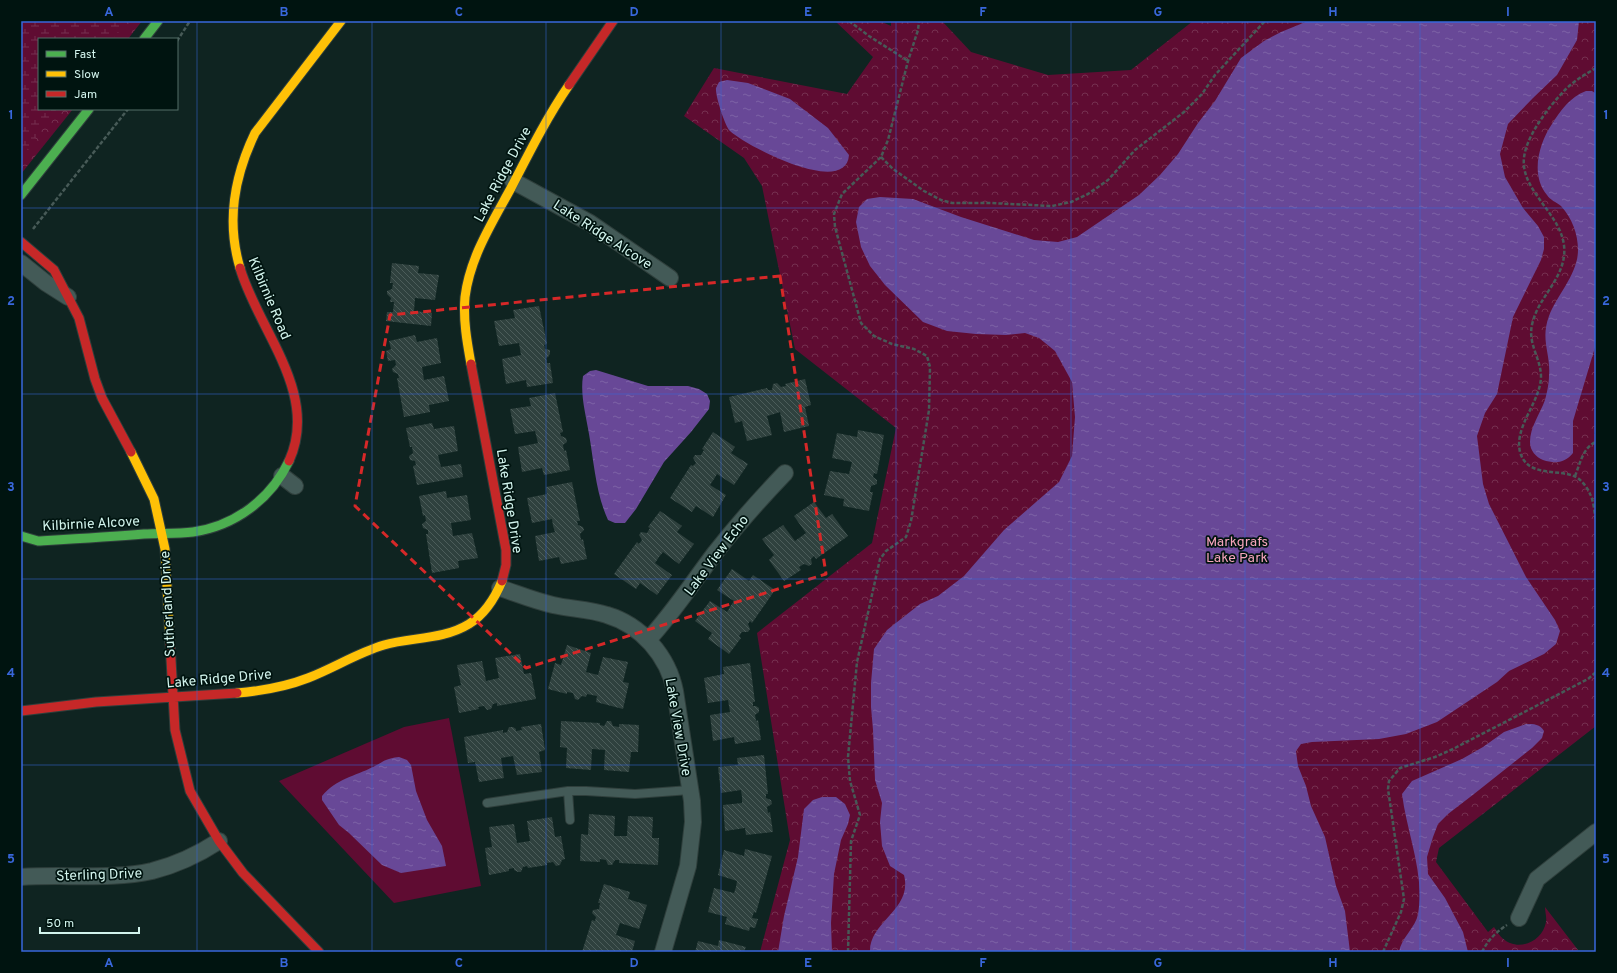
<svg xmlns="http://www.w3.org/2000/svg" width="1617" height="973" font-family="Overpass,sans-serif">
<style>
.green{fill:#5f0c32}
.forest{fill:url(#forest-crowns)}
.wetland{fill:url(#wetland-marsh)}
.water{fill:url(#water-ripples)}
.building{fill:url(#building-back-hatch)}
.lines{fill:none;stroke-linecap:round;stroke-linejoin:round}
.lane-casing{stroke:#2f3f3c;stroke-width:10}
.street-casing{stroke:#2f3f3c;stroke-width:18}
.fast-casing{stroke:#2f3f3c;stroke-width:11}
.slow-casing{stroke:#2f3f3c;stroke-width:11}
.jam-casing{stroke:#2f3f3c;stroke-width:11}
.path{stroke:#475a57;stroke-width:2.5;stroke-dasharray:4 2;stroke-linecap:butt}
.lane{stroke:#435a57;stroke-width:8}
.street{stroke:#435a57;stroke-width:16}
.fast{stroke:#4caf50;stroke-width:9}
.slow{stroke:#ffc107;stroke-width:9}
.jam{stroke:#c62828;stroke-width:9}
.marked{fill:none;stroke:#d62828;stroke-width:3;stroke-dasharray:8 5;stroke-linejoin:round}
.grid{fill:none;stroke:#3867db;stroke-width:1;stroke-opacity:0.55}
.labels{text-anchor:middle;stroke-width:3.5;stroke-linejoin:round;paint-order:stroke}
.street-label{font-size:14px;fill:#d2f4ed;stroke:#001410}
.park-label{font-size:14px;fill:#f5a4bb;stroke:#001410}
.neatline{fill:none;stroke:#3867db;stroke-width:1.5}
.grid-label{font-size:13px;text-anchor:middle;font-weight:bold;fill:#3867db}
</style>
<defs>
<pattern id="forest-crowns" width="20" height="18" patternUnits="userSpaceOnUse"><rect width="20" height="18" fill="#5f0c32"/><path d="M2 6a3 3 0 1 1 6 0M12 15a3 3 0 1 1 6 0" fill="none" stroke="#753050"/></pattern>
<pattern id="wetland-marsh" width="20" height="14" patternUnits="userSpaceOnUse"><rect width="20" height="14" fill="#5f0c32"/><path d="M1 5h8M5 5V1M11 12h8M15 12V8" fill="none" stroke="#753050"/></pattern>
<pattern id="water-ripples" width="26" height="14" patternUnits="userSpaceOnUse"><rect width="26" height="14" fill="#684897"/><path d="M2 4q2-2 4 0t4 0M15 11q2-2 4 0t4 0" fill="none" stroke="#7d63a6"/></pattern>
<pattern id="building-back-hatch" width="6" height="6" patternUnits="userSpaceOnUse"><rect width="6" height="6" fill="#2f413e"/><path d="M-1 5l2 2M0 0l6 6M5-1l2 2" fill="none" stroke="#4c5d5a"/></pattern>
</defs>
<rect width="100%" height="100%" fill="#0f2421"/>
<path class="green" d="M449,718L481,886L394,903L279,781L404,727Z"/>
<path class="forest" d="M21,21H142L128,39H39V109H73L21,174Z
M835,21H880L891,26V21H942L971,52L1048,75L1131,70L1193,21H1596V427L1594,434H1596V726L1439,848L1436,862L1488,932L1494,927C1498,933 1502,940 1510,943C1525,949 1543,939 1546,922C1547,918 1545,912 1545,907L1578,950L1575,952H760L790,840L757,633L872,543L896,428L795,349L762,186L744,158L684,116L714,68L847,94L873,57Z"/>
<path class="wetland" d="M21,21H127L112,39H39V109H57L21,158Z"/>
<path class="water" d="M1308,21H1579L1577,40L1557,75L1533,98L1508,124L1500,154L1505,177L1523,208L1538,226L1544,237V249L1541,260L1513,317L1497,394L1485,413L1477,436L1483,484L1489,504L1526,577L1555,620L1560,631L1556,644L1544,654L1509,671L1497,682L1437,722L1406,734L1379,739L1312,742L1301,744L1296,751L1298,766L1306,786L1311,806L1325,837L1336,886L1345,911L1350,952H870C869,921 913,910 904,875L890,866L882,846L880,822L882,803L875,780L873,730L871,707V683L874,649L887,630L920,604L938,596L964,576L1004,530L1059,482L1072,456L1075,417L1072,382L1055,351L1039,338L1025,333L1006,335L976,334L947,331L923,322L885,285L870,266L861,247L856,222L859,207L867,199L880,197L913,199L961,217L1034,240L1058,242L1077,237L1139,195L1160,175L1178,154L1198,123L1215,101L1241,58L1264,41L1281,32Z
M727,80L748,83L790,99L828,128L849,155C846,198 746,146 730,131C725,126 715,95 716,88C717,86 718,84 719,82Z
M1586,91H1592L1595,93L1596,96V344L1573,421V453C1565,463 1555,464 1543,460C1536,457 1530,451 1530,442C1530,427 1540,414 1545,400C1547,393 1549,383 1549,376C1551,354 1540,340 1549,316C1557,295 1578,274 1578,250C1578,234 1572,218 1561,206C1556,202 1550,200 1547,195C1530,175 1539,143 1552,124C1561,110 1570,97 1586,91Z
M596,370L648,386H688L699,389L707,394L710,401L709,409L691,432L664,462L636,509L625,523H615L608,520C596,494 594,463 589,434C586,415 580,395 583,376L590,371Z
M1526,724C1534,724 1540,724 1544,731L1542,738L1532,748L1474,794L1448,814L1438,824L1433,837L1427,857L1428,874L1445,898L1463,932L1468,952H1399C1401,938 1416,927 1418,914C1425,873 1407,834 1402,794L1412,781L1462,759L1483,747L1504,732Z
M399,757L407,760L411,765L416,791L427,820L442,846L446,866L401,873L382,865L349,833L339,825L322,800V796C336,779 355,776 373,767C385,761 384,759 399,757Z
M822,797H836L845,804L850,815L848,824L841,840L834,874L831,923L832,952H778L784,916L798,857L804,809L813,800Z"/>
<path class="building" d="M392,263L419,266L418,273L439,275L435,300L415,298L414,311L432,313L431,326L386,321L387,312H393L394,302H390L391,298L387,294V291L392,289L393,283H390Z
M539,306L547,344L544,345L545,349L550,350V354L548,357L546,358L547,363H550L553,383L527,387L526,380L506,384L502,359L521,355L519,343L499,346L494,321L515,318L513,310Z
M415,335L417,342L437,338L441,363L422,367L424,380L444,376L449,401L429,405L430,412L404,417L397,378H399L398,374L393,372L392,369L396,365L395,360L388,361L386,351L391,349L389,341Z
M805,379L811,405L805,407L809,426L784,432L780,412L774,414L767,416L772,435L747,441L742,421L735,423L729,397L767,388L768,390H772L773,384L777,383L781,387L786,386L785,384Z
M555,393L563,432L560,433L561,436L566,438L567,442L563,445L564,451L566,450L570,470L544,475L542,468L522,472L518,447L538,443L535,431L515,434L510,409L531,406L529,398Z
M432,423L434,429L454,426L458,451L438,455L441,467L461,464L463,477L417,485L413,466L416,465L415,461L410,460L409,456L413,453L412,447H410L406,428Z
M858,430L884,435L877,474L874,473L873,477L877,480V484L871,486L870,492H873L869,511L843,506L844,499L824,495L830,471L849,474L852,462L832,458L837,433L857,437Z
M713,432L735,447L731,453L748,464L734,485L717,474L714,479L710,485L726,495L713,517L696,506L692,512L670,498L691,465L693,466L696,463L693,458L695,455H701L704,450L702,449Z
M572,482L580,521H577L578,525L583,527L584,530L580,534L581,540L583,539L587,559L561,564L559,557L539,561L535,536L555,532L553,526L552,519L532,523L527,498L547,494L546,487Z
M446,491L447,498L467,495L471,520L451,523L453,536L472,533L478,558L458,561L459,568L432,573L426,534H428V530L423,528L422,524L426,521L425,515L423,516L419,496Z
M814,502L826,518L832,514L848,536L816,559L814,556L811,559L812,564L809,566L804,564L799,567L801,570L784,581L769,560L774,555L762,539L783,525L795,541L806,533L794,516Z
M660,511L682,526L677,532L694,544L679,564L663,552L659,557L655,563L672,575L657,595L640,583L636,589L614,574L637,542L639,544L642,540L639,535L641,532L647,533L650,528L648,527Z
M732,569L749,581L753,575L775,590L752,623L750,621L748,624L750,629L748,632H742L739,636L741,638L729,654L708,639L712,633L695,621L710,601L727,612L730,607L734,601L717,590Z
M567,645L591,653L586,672L598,675L603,657L628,662L623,682L629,683L623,709L596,702L597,696L587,694L586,697L582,696L578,700L575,699L573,693L567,692V694L548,689L555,663L561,665Z
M520,654L524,674L531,673L536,699L497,706V703L493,704L491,709L487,710L484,706L478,707L479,709L459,713L454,687L461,685L457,665L482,661L486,681L499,678L495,658Z
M750,663L755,702H753V706H756L759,708V712L755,715L756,721L758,720L761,740L735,744L734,737L713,741L710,715L730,712L728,700L708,703L704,678L724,674L723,667Z
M561,721L600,723V725L604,726L607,721H611L613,726L619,727V724L639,725L638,752H631L629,772L604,770L605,750L592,749L591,770L566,768L567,748L560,747Z
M541,724L545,750L539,752L542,772L517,775L513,756L501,758L504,778L479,782L475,762L468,763L464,737L503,730V733L507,732L509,727H513L516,729V731L522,730L521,727Z
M764,755L768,794H766V798L771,800L772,804L767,807L768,813L770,812L773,832L746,835L745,828L725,831L723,805L742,803V797L741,790L721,793L718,767L738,765L737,758Z
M589,814L615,816L614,836H627L628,816L653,817L652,838H659L658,865L619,863V860H615L612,865H608L606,860L600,859V862L580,861L581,834L588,835Z
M552,817L555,837L561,836L565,859L562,860L560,865L556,866L553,862L547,863V865L528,868L527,866L523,867L521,872H518L514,870V868L509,869V871L489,875L485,848L492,847L489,827L514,824L517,843L530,841L527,821Z
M745,849L772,856L756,913L754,912L752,918L758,919L755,928L750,927L749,931L725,924L727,917L708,912L714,888L734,893L736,887L737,881L718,875L724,850L744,856Z
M604,884L630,892L628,899L647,905L639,929L620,923L616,935L635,941L632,952H582L592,920L595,921L596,917L592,913L593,910L599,909L600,903H598Z
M719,940L746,947L744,952H695L698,941L718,946Z"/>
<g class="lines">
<defs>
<path id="lane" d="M568,791L570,820
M487,803L568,791H586L635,794L690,790"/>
<path id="street" d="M513,181L590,223L670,278
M21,263L46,283L68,297
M282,476L295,486
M500,588C518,594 535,601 553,605C570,609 590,609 607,615C641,625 668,656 675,691L692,801L693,822L688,866L663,952
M648,640C673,613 693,582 715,553C737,525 761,498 785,473
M21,877C63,874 112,880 152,871C176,865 199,854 219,841
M1519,918L1537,879L1596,832"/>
<path id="fast" d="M144,39L158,21
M21,195L89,109
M21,536L38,541C73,539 109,537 144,534C160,533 177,534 193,532C235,526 271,499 289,461"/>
<path id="slow" d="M240,268C226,221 234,177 255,133L341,21
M471,364C467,342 463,320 465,297C470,257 492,223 511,188C529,153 547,117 569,85
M131,452L154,499L165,549L170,642
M237,693C261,691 285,687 308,678C334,668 357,653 384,645C412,637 443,640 469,624C485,614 495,598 502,581"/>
<path id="jam" d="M569,85L613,21
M21,242L54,270L79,318L95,379L102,398L131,452
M240,268C258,330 320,393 289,461
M471,364L506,550V565L502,581
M170,642L175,730L190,791L219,841L243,873L319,952
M21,711L96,702L237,693"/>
</defs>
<use href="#lane" class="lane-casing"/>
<use href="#street" class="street-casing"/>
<use href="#fast" class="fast-casing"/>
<use href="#slow" class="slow-casing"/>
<use href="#jam" class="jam-casing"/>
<path class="path" d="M849,21L869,36L908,61
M177,41L190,21
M1596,68C1586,74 1575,80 1566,89C1551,104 1530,131 1525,152C1515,192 1569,215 1564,256C1561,281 1539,298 1533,321C1526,343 1541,357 1541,377C1540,403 1514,426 1520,452C1527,477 1556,469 1574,476C1580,478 1588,488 1590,494C1594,501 1594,512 1596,520
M881,157L893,169L924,191L941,200L952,203H990L1052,206L1071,202L1088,194L1108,180L1135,150L1184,112L1202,94L1215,75L1265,21
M33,229L128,109
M1575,476C1580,464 1583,447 1596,442
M848,952L851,841L860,815L850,781L848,757L857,662L880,559L886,551L906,537L911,521L929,410L930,367L927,356L914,349L892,344L874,336L861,323L835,227L834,214L842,194L881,157L888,140L908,61L918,30L919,21
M1383,952L1401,912L1404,899L1388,789L1389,781L1400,768L1435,757L1453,749L1588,679L1596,672
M1482,952C1488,940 1496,932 1507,925"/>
<use href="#lane" class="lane"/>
<use href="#street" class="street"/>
<use href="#fast" class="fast"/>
<use href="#slow" class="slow"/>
<use href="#jam" class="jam"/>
</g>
<path class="marked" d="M780,276L826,574L526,668L355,506L390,315Z"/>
<path class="grid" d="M197,21V952M372,21V952M546,21V952M721,21V952M896,21V952M1071,21V952M1245,21V952M1420,21V952M21,208H1596M21,394H1596M21,579H1596M21,765H1596"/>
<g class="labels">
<g class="street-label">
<text transform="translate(502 174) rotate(-62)" y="5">Lake Ridge Drive</text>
<text transform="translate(603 234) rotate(33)" y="5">Lake Ridge Alcove</text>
<text transform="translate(270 298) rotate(67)" y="5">Kilbirnie Road</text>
<text transform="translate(510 501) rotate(81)" y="5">Lake Ridge Drive</text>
<text transform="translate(91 523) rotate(-3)" y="5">Kilbirnie Alcove</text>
<text transform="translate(716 555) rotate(-53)" y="5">Lake View Echo</text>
<text transform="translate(167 604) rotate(-93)" y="5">Sutherland Drive</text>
<text transform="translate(219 678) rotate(-5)" y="5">Lake Ridge Drive</text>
<text transform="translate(679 727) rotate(80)" y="5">Lake View Drive</text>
<text transform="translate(99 874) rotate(-2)" y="5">Sterling Drive</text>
</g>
<g class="park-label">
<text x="1237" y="546">Markgrafs<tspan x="1237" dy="16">Lake Park</tspan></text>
</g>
</g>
<rect width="1617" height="973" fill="none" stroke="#001410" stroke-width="44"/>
<rect x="38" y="38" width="140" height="72" fill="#001410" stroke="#546e68"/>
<rect x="46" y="51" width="20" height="6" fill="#4caf50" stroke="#546e68"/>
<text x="74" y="58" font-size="12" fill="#d2f4ed">Fast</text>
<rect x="46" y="71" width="20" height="6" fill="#ffc107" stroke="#546e68"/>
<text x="74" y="78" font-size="12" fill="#d2f4ed">Slow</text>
<rect x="46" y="91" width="20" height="6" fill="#c62828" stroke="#546e68"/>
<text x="74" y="98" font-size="12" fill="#d2f4ed">Jam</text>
<path d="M40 927v6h99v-6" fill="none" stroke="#d2f4ed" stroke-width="2"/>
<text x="46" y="927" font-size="12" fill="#d2f4ed" stroke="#001410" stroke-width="3" paint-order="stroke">50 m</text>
<rect x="22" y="22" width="1573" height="929" class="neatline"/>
<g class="grid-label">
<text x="109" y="16">A</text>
<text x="284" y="16">B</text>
<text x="459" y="16">C</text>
<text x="634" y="16">D</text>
<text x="808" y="16">E</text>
<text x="983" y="16">F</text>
<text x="1158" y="16">G</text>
<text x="1333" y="16">H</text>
<text x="1508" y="16">I</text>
<text x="11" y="119">1</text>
<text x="1606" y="119">1</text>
<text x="11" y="305">2</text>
<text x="1606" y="305">2</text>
<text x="11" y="491">3</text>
<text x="1606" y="491">3</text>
<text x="11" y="677">4</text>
<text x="1606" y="677">4</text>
<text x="11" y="863">5</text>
<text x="1606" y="863">5</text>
<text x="109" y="967">A</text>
<text x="284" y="967">B</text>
<text x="459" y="967">C</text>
<text x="634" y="967">D</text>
<text x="808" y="967">E</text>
<text x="983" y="967">F</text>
<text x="1158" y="967">G</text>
<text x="1333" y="967">H</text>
<text x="1508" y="967">I</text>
</g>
</svg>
